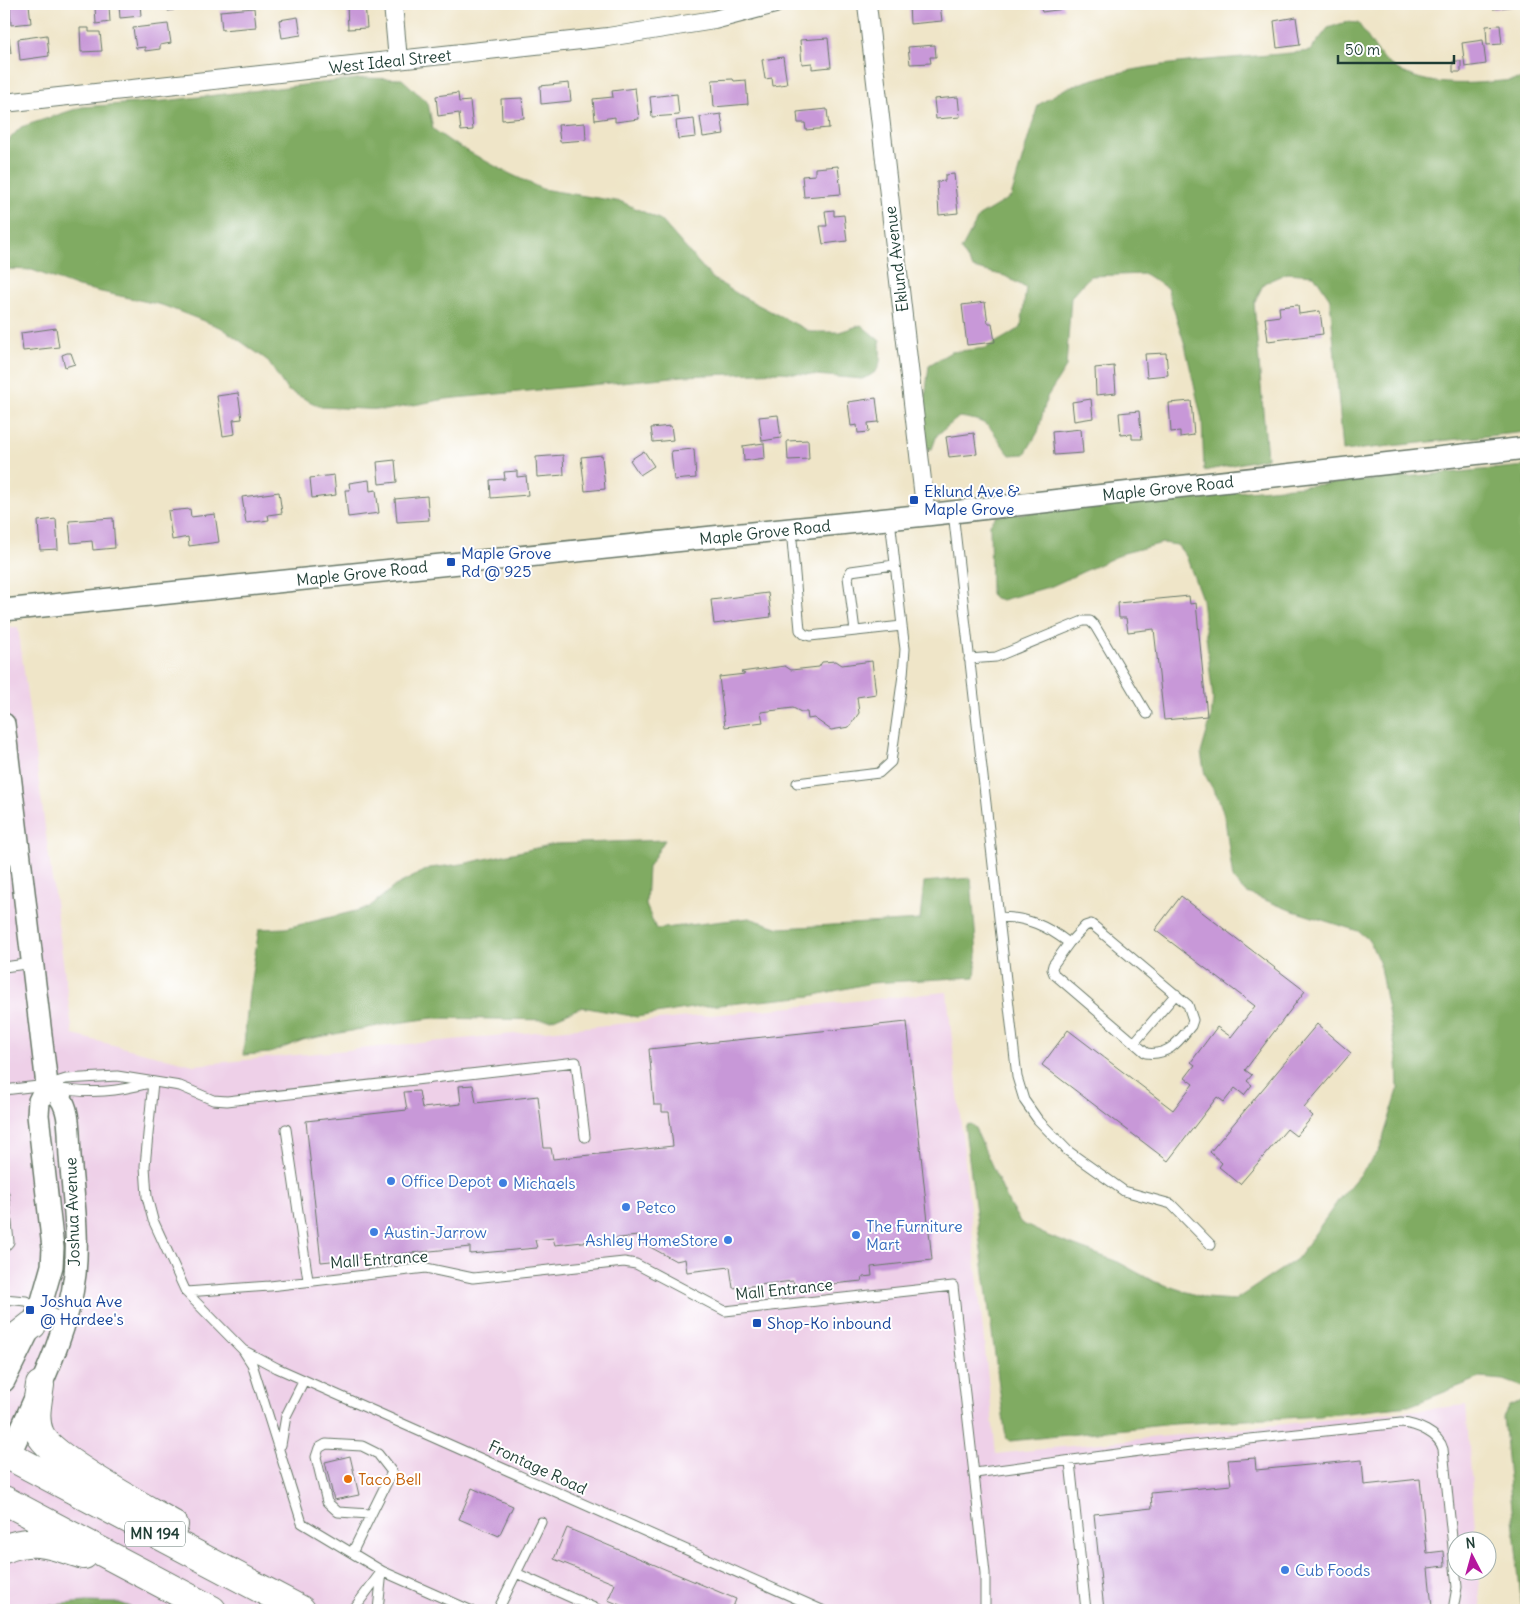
<svg xmlns="http://www.w3.org/2000/svg" width="1530" height="1614" font-family="Delius,sans-serif">
<style>
.built{fill:#eed0e8}
.forest{fill:#80ab62;stroke:#50744b}
.building{fill:#c898d8}
.lines{fill:none;stroke-linecap:round;stroke-linejoin:round}
.service-casing{stroke:#687868;stroke-width:11}
.minor-casing{stroke:#687868;stroke-width:20}
.tertiary-casing{stroke:#687868;stroke-width:24}
.trunk-casing{stroke:#687868;stroke-width:30}
.service{stroke:#fff;stroke-width:9}
.minor{stroke:#fff;stroke-width:18}
.tertiary{stroke:#fff;stroke-width:21}
.trunk{stroke:#fff;stroke-width:28}
.transit-dot{fill:#1a4fb4;stroke:#fff;stroke-width:2}
.shop-dot{fill:#3f7fe0;stroke:#fff;stroke-width:2}
.food-dot{fill:#e8710a;stroke:#fff;stroke-width:2}
.labels{text-anchor:middle;stroke-width:4;stroke-linejoin:round;paint-order:stroke}
.shield{fill:#fff;stroke:#627771;stroke-width:1}
.shield-label{font-size:15px;font-weight:bold;fill:#1f3d34}
.street-label{font-size:16px;fill:#1f3d34;stroke:#fff}
.transit-label{font-size:16px;fill:#164399;stroke:#fff;text-anchor:start}
.shop-label{font-size:16px;fill:#366cbe;stroke:#fff;text-anchor:start}
.food-label{font-size:16px;fill:#c56008;stroke:#fff;text-anchor:start}
</style>
<rect width="100%" height="100%" fill="#fff"/>
<filter id="ink" filterUnits="userSpaceOnUse"><feTurbulence type="fractalNoise" baseFrequency=".02" numOctaves="2"/><feDisplacementMap in="SourceGraphic" scale="10" xChannelSelector="R" yChannelSelector="G"/><feConvolveMatrix kernelMatrix="1 2 1 2 8 2 1 2 1" color-interpolation-filters="sRGB"/></filter>
<filter id="wash" filterUnits="userSpaceOnUse"><feTurbulence type="fractalNoise" baseFrequency=".0096" numOctaves="4" result="noise"/><feDisplacementMap in="SourceGraphic" scale="20" xChannelSelector="R" yChannelSelector="G"/><feGaussianBlur stdDeviation="1.12" result="paint"/><feColorMatrix in="noise" values="0 0 0 0 0 0 0 0 0 0 0 0 0 0 0 0 0 1.4 0 .05"/><feComposite in="paint" operator="in"/></filter>
<g filter="url(#wash)">
<rect width="100%" height="100%" fill="#efe5c8"/>
<path class="built" d="M18,627L73,1035L194,1065L947,992L996,1454L1466,1405L1476,1541L1458,1542V1572H1478L1481,1610H4V628Z"/>
<path class="forest" d="M1346,22L1358,23C1367,35 1376,53 1388,63C1427,93 1481,82 1526,79V432L1343,451L1330,299L1314,275L1287,273L1264,283L1254,303L1267,458L1204,471L1202,420L1185,345L1167,288L1145,274L1090,276L1071,297L1066,367L1047,397L1038,432L1025,454L1010,455C990,431 995,421 959,417L937,435L932,449H923V417L929,365L951,352L986,348L1021,328L1026,288L1005,276L973,268L961,250L979,216L1011,197L1038,105C1050,98 1062,89 1075,85C1151,59 1231,60 1310,51L1328,28Z
M365,78L402,79L428,103L433,129L451,142L502,170L542,189L622,202L661,220L712,278L741,296L811,332H839L861,325L880,341C880,362 884,371 862,379L781,372L683,376L446,399L386,410L321,407L287,390L267,360L222,328L162,305L78,287L32,270L4,269V145L21,127L82,107L164,101Z
M1526,466V1388L1504,1380L1480,1378L1409,1406L1320,1416L1174,1424L1010,1441L1007,1439L1005,1431L965,1129L966,1125L971,1124L975,1128L1010,1206L1021,1223L1048,1236L1118,1262L1153,1281L1205,1298L1235,1300L1297,1259L1340,1198L1379,1151L1398,1090L1397,1058L1379,962L1369,940L1358,931L1290,910L1245,892L1233,879L1225,819L1219,800L1205,775L1201,753L1211,718L1213,699L1202,599L1186,556L1177,545L1163,543L1124,553L1052,586L1002,600L995,598L991,594L990,524L997,516L1169,498Z
M665,840L648,867L646,905L656,929L749,918L780,928L920,920L924,882L971,878L977,956L975,977L871,983L811,996L698,1007L637,1017L582,1007L551,1020L433,1018L389,1024L303,1040L270,1053L243,1055L249,992L259,929L286,928L368,908L395,886L430,868L462,864L555,844Z
M1526,1399V1610H1522L1503,1417L1509,1406Z
M86,1602L120,1603L139,1610H26L30,1607Z"/>
<g id="blocks">
<path class="building" d="M10,4H29L31,23L11,25Z
M119,4H140L141,16L120,18Z
M159,4H173L174,10L168,11L167,7L159,9Z
M347,4H365L367,28L348,29Z
M909,4H940L942,21L910,24Z
M1040,4H1063L1064,9L1042,12Z
M1492,4H1522V5L1493,9Z
M109,5L110,22L96,24L95,7Z
M254,8L256,27L222,30L220,11Z
M298,17L301,35L282,38L279,20Z
M1296,17L1300,45L1277,48L1274,21Z
M168,24L171,43L160,45V49L145,51V47L136,48L133,28Z
M1500,25L1502,44L1487,45L1486,26Z
M80,28H89V32H100L102,51L81,52Z
M47,35L49,56L20,60L18,39Z
M9,38L11,53L4,54V39Z
M828,38L831,67L812,69V63L802,64L800,40Z
M1483,40L1486,64L1465,67L1462,43Z
M935,45L936,57H930L931,63L910,64L908,47Z
M783,57L787,84L773,86L772,78L765,79L762,60Z
M1453,61H1461V72H1453Z
M733,79L734,81L746,80L748,104L714,107L712,80Z
M569,83L571,101L541,104L540,86Z
M635,88L639,119L615,122V117L595,120L593,99L613,97L612,91Z
M458,93L459,102L470,101L473,130L461,131L459,113L438,116L436,96Z
M677,94L679,115L652,117L650,97Z
M958,97L960,117L936,119L934,99Z
M522,98L524,118L502,120L501,99Z
M827,109L829,128L806,130L805,123H798L797,112Z
M721,114L724,134L703,137L700,117Z
M694,119L696,137L678,139L676,121Z
M585,123L586,140L560,142L558,125Z
M838,166L841,194L804,197L802,176L815,175V168Z
M954,174L958,213L939,215L937,182L945,181V175Z
M834,210V216L844,215L847,241L823,244L820,226H827L825,211Z
M985,302L988,323H992L995,342L967,345L962,305Z
M1298,305L1299,314L1320,311L1323,334L1268,341L1265,318L1280,316L1279,307Z
M56,328L59,347L23,351L21,333Z
M67,353H71L75,364L65,367L62,355Z
M1166,353L1168,375L1147,377L1145,354Z
M1114,366L1116,393L1096,395L1095,368Z
M238,393L242,419L233,420L235,434L223,436L217,396Z
M876,398L879,422L868,423L869,432L858,433L857,425L851,426L848,402Z
M1091,399L1093,418L1074,421L1072,402Z
M1191,401L1194,435L1180,437V431L1171,432L1169,403Z
M1139,411L1142,439H1132V434L1121,435L1119,413Z
M778,415L781,438L762,441L759,417Z
M671,426L673,440L653,442L651,428Z
M1081,429L1083,453L1054,455L1052,432Z
M974,433L977,454L949,457L946,437Z
M808,440L809,459L788,460L787,441Z
M764,443L765,458L744,461L743,446Z
M694,449L696,478L674,480L671,451Z
M644,451L654,466L640,475L630,460Z
M563,455L564,475L537,477L536,457Z
M602,455L605,489L585,491L581,457Z
M395,460L397,482L379,484L377,462Z
M517,471V477L526,476L528,495L491,498L490,480L505,479L504,472Z
M334,475L336,495L312,498L310,478Z
M369,480L370,491L376,490L379,513L348,517L345,490H350L349,483Z
M279,492L282,513L268,515L269,520L246,523L242,497Z
M427,496L429,520L397,522L395,499Z
M190,509L191,517L215,514L219,542L189,546L188,537L172,540L168,511Z
M113,518L115,548L93,550L92,541L71,543L69,521Z
M56,519L58,549L40,550L38,521Z
M768,593L771,617L714,624L711,600Z
M1189,596L1190,604L1196,603L1207,716L1164,720L1154,629L1128,632L1126,618H1119L1118,603Z
M836,661L842,665L872,661L876,694L857,697L859,713L849,727L831,730L814,718L808,719L807,712H801L793,708L761,712L763,722L725,727L719,677L745,674L741,672L785,666L791,670L819,667L822,662Z
M1181,896L1305,991L1245,1070L1252,1075L1247,1081L1252,1085L1244,1095L1235,1088L1224,1102L1217,1097L1168,1161L1042,1065L1068,1030L1173,1110L1193,1084L1185,1078L1195,1065L1191,1062L1217,1027L1231,1037L1255,1006L1155,930Z
M907,1022L932,1260L871,1267L872,1276L863,1277L862,1281L803,1287V1283L794,1285L793,1281L733,1288L730,1267L687,1272L685,1259L676,1261L639,1241L638,1236L555,1245L553,1238L535,1240L537,1248L470,1254V1247L321,1262L306,1121L407,1110L404,1092L419,1091L422,1108L461,1104L459,1086L473,1085L476,1103L538,1096L544,1148H551L553,1159L673,1146L669,1112H662V1105H654L649,1049Z
M1317,1024L1351,1053L1304,1108L1313,1116L1296,1136L1287,1129L1240,1184L1219,1167L1222,1163L1210,1152Z
M350,1456L359,1495L334,1500L325,1462Z
M1255,1458L1256,1470L1362,1460L1364,1485L1420,1479L1427,1553L1444,1551L1445,1566L1428,1568L1432,1607L1398,1610H1104L1094,1514L1152,1508L1151,1493L1231,1485L1228,1460Z
M472,1488L513,1506L499,1536L459,1519Z
M567,1528L736,1599L732,1610H632L608,1600L615,1584L554,1559Z"/>
</g>
</g>
<g filter="url(#ink)">
<use href="#blocks" fill-opacity="0" stroke="#687868" stroke-width="1"/>
<g class="lines">
<defs>
<path id="service" d="M953,512L1017,1077L1024,1100L1038,1120L1068,1151L1124,1191L1171,1204L1211,1245
M791,529L800,630L804,634L810,636L902,626L890,519
M855,631L848,577L851,571L894,565
M969,659L996,657L1083,621H1090L1095,626L1147,714
M797,783L879,773L891,762L903,675L905,649L902,626
M999,917C1027,917 1047,926 1069,943L1053,965L1052,969L1054,974L1146,1053C1169,1056 1178,1042 1191,1026L1193,1020L1188,1005L1095,927L1091,924L1085,926L1069,943
M4,967L33,963
M1134,1043L1176,994
M153,1082L145,1166L147,1197L153,1220L186,1292L243,1350L252,1364L302,1523L382,1571L470,1610
M57,1088C89,1095 119,1091 150,1083
M4,1090L47,1085L66,1079L117,1076L180,1086L213,1100L227,1101L576,1062L585,1137
M286,1129L308,1280
M4,1194L9,1242L4,1248
M186,1292L270,1286L426,1268L473,1278L624,1262L636,1264L725,1311L953,1286L985,1573V1610
M4,1299L26,1301L64,1319
M243,1350L277,1368L822,1610
M281,1445L286,1416L304,1380
M1070,1462L1086,1610
M975,1473L1155,1449L1401,1423C1416,1424 1439,1433 1443,1449L1457,1587L1453,1610
M352,1553L392,1472L378,1454L362,1446L326,1444L319,1448L316,1457L327,1502L338,1512L370,1514
M516,1573L599,1610
M353,1610L382,1571
M378,1610L382,1571
M498,1610L541,1522"/>
<path id="minor" d="M393,4L398,60
M867,4L926,515
M4,103L608,37L714,20L775,4"/>
<path id="tertiary" d="M4,610L926,515L1526,448
M4,724L47,1085L39,1101L38,1115L53,1248L52,1266L40,1308L4,1381
M9,1456C34,1398 68,1337 75,1274C79,1235 73,1195 70,1156C68,1129 73,1101 47,1085"/>
<path id="trunk" d="M4,1347L32,1325
M40,1385C38,1401 33,1419 40,1434C51,1458 147,1509 174,1525
M4,1453L301,1610
M4,1500L212,1610
M4,1549C35,1536 54,1546 84,1555"/>
</defs>
<use href="#service" class="service-casing"/>
<use href="#minor" class="minor-casing"/>
<use href="#tertiary" class="tertiary-casing"/>
<use href="#trunk" class="trunk-casing"/>
<use href="#service" class="service"/>
<use href="#minor" class="minor"/>
<use href="#tertiary" class="tertiary"/>
<use href="#trunk" class="trunk"/>
</g>
</g>
<g class="transit-dot">
<rect x="909" y="495" width="10" height="10" rx="2.5"/>
<rect x="446" y="557" width="10" height="10" rx="2.5"/>
<rect x="25" y="1305" width="10" height="10" rx="2.5"/>
<rect x="752" y="1318" width="10" height="10" rx="2.5"/>
</g>
<g class="shop-dot">
<circle cx="391" cy="1181" r="5"/>
<circle cx="503" cy="1183" r="5"/>
<circle cx="626" cy="1207" r="5"/>
<circle cx="374" cy="1232" r="5"/>
<circle cx="856" cy="1235" r="5"/>
<circle cx="728" cy="1240" r="5"/>
<circle cx="1285" cy="1570" r="5"/>
</g>
<circle class="food-dot" cx="348" cy="1479" r="5"/>
<g class="labels">
<rect class="shield" x="125" y="1521.5" width="60" height="25" rx="4"/>
<g class="shield-label">
<text x="155" y="1539">MN 194</text>
</g>
<g class="street-label">
<text transform="translate(390 61) rotate(-6)" y="6">West Ideal Street</text>
<text transform="translate(896 259) rotate(-97)" y="6">Eklund Avenue</text>
<text transform="translate(1168 488) rotate(-6)" y="6">Maple Grove Road</text>
<text transform="translate(765 532) rotate(-6)" y="6">Maple Grove Road</text>
<text transform="translate(362 573) rotate(-6)" y="6">Maple Grove Road</text>
<text transform="translate(72 1212) rotate(-92)" y="6">Joshua Avenue</text>
<text transform="translate(379 1259) rotate(-4)" y="6">Mall Entrance</text>
<text transform="translate(784 1289) rotate(-6)" y="6">Mall Entrance</text>
<text transform="translate(538 1467) rotate(25)" y="6">Frontage Road</text>
</g>
<g class="transit-label">
<text x="924" y="497">Eklund Ave &amp;<tspan x="924" dy="18">Maple Grove</tspan></text>
<text x="461" y="559">Maple Grove<tspan x="461" dy="18">Rd @ 925</tspan></text>
<text x="40" y="1307">Joshua Ave<tspan x="40" dy="18">@ Hardee's</tspan></text>
<text x="767" y="1329">Shop-Ko inbound</text>
</g>
<g class="shop-label">
<text x="401" y="1187">Office Depot</text>
<text x="513" y="1189">Michaels</text>
<text x="636" y="1213">Petco</text>
<text x="866" y="1232">The Furniture<tspan x="866" dy="18">Mart</tspan></text>
<text x="384" y="1238">Austin-Jarrow</text>
<text x="718" y="1246" text-anchor="end">Ashley HomeStore</text>
<text x="1295" y="1576">Cub Foods</text>
</g>
<g class="food-label">
<text x="358" y="1485">Taco Bell</text>
</g>
</g>
<rect width="1530" height="1614" fill="none" stroke="#fff" stroke-width="20"/>
<g transform="translate(1472 1556) rotate(354)"><circle r="24" fill="#ffffff" stroke="#a5b1ae"/>
<path d="M0-4L9 19L0 12L-9 19Z" fill="#b5179e"/>
<text y="-8" font-size="14" font-weight="bold" text-anchor="middle" fill="#1f3d34">N</text>
</g>
<path d="M1338 55v8h116v-8" fill="none" stroke="#1f3d34" stroke-width="2.5"/>
<text x="1345" y="55" font-size="15" fill="#1f3d34" stroke="#ffffff" stroke-width="4" paint-order="stroke">50 m</text>
</svg>
